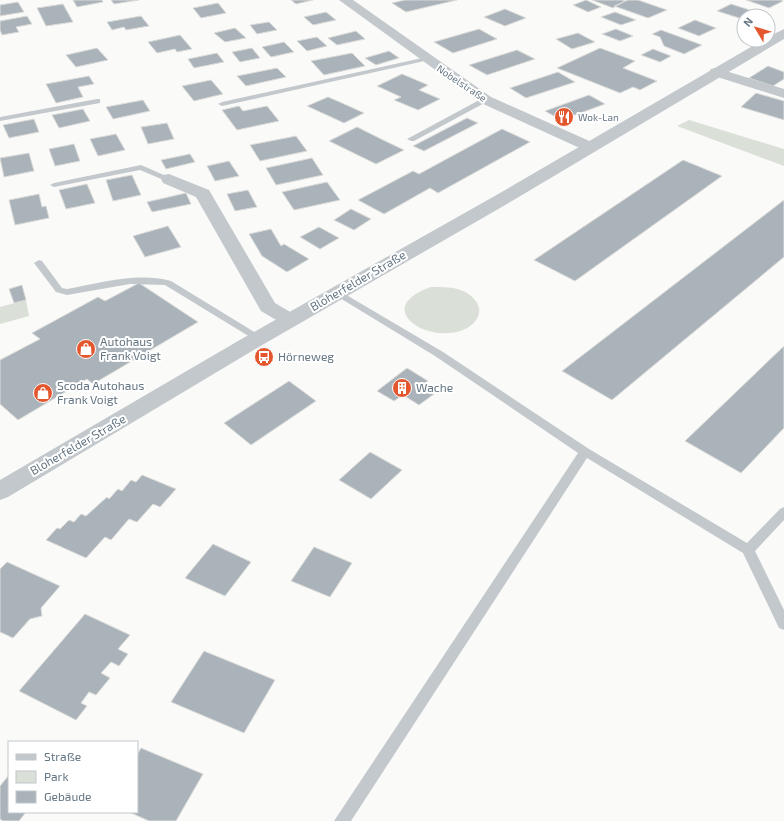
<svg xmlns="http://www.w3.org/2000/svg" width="784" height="821" font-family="'Exo 2',sans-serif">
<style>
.green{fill:#dadfd7}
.building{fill:#aab3b9;stroke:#dcdcda}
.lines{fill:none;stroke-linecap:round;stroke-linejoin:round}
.service{fill:#c3c8cc;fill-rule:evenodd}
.minor{fill:#c3c8cc;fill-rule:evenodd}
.tertiary{fill:#c3c8cc;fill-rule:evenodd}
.labels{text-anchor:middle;stroke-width:4;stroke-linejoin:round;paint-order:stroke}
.far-street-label{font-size:10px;fill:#657683;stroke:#fff}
.far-poi-label{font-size:10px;fill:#657683;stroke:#fff;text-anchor:start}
.street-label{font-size:12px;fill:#657683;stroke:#fff}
.poi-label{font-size:12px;fill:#657683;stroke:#fff;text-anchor:start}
</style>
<rect width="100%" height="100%" fill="#fafaf8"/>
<path class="green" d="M689,120L784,149V166L677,126Z
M431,287C440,287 449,287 458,289C471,293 486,306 476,320C464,338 429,336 414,324C392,307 413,293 431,287Z
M26,300L29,316L0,324V307Z"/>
<path class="building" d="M73,0H102L103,2L77,7Z
M111,0H139L114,4Z
M291,0H313L296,4Z
M405,0H457L406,12L392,3Z
M586,0L601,7L588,12L573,5Z
M592,0H622L625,1L613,8Z
M628,0H638L667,10L648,18L614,6Z
M746,0H781L783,1L769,8Z
M18,2L24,12L0,16V5Z
M218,3L226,13L201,18L193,8Z
M63,4L73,22L46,26L37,8Z
M731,4L753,11L739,18L717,11Z
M505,9L526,18L505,26L484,17Z
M326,12L336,20L313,25L304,17Z
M615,12L636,20L621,25L601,17Z
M27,16L32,24L16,27L19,32L2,35L0,30V21Z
M141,16L149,26L126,30L124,27L112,30L107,22Z
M695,20L716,28L699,36L678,28Z
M269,22L277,30L257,34L250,25Z
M235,28L246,38L225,42L214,33Z
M479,29L497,39L453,53L434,42Z
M616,29L633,36L620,41L602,34Z
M661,30L702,45L684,54L664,46L660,37L652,34Z
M356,31L365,39L337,45L328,38Z
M578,33L595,42L572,49L556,39Z
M180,35L192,49L177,52L175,49L157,53L148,42Z
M317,37L327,46L307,51L297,41Z
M284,42L294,52L271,57L262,47Z
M97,48L108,60L76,67L66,55Z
M252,48L260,58L240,62L232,52Z
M600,48L635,61L623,68L657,81L640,90L633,87L620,93L557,68Z
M653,49L671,56L660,62L641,55Z
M517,50L535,59L487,75L469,65Z
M389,51L399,58L376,65L365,58Z
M217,53L224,62L194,68L188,59Z
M352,53L365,66L324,75L311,61Z
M768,66L784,72V79L773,86L749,78Z
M277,68L286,77L246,86L237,76Z
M558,72L575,82L526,98L510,88Z
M402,74L428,85L419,90L440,99L418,110L394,100L401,97L377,86Z
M89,76L94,84L78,87L83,97L56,103L46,84Z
M211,80L223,94L194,101L182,86Z
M756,93L784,101V120L741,107Z
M589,95L605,104L561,120L545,111Z
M328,97L342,103L364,113L344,123L307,106Z
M143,100L150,111L113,119L106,107Z
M239,106L243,111L267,106L279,121L237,130L222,110Z
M83,109L90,121L59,128L52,115Z
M467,118L478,123L424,151L413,146Z
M34,119L39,132L9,138L3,125Z
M167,123L174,139L148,144L141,127Z
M357,127L381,139L404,150L376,164L329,141Z
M502,129L530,142L438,193L430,188L384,214L358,200L413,171L419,174Z
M116,134L125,150L98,156L90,139Z
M296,136L307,151L260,161L250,145Z
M74,144L80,161L55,166L49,149Z
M29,153L34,171L4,177L0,158Z
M190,154L195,162L166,169L161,160Z
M312,158L323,175L276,185L266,168Z
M683,160L722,176L575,281L534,260Z
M229,161L239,176L215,181L207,166Z
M132,175L141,195L113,201L106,180Z
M327,182L340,200L294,210L282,192Z
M87,184L95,203L66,209L59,190Z
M248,190L257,207L235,211L227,194Z
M186,193L191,204L152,212L147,202Z
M39,194L42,207L46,206L49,218L15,225L9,200Z
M784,200V257L612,400L562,371Z
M351,209L371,219L354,230L334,220Z
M168,226L181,247L145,257L133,236Z
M319,227L339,238L320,249L300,237Z
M271,229L281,246L284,244L309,259L287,272L262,256L249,234Z
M139,283L198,322L93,384L87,379L18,420L0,404V360L40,339L32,333L98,297L105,301Z
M22,285L26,300L14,303L9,289Z
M784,346V428L741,473L685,441Z
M407,368L428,381L421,386L434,394L419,405L403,395L394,401L377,391Z
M289,381L316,401L251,445L224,423Z
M370,452L402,470L371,499L339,480Z
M142,475L176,489L160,507L153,504L137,522L129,519L111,540L105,537L86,558L46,540L57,528L60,529L69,520L74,522L81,514L86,516L107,497L109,499L118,489L122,491L131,480L136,482Z
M213,544L251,562L225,596L185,578Z
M314,547L352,563L330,597L291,581Z
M7,562L60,586L41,608L42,616L30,619L13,638L0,632V569Z
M85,614L130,635L118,649L128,654L119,666L111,662L101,673L110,678L96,695L89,692L81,703L87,706L76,720L19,691Z
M204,651L275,680L244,733L171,702Z
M141,748L203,774L176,821H149L129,812H137V755Z
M9,775V812H26L19,821H3L0,819V786Z"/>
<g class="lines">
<path class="service" d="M427,57L430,59L429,60L222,106L218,104L222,102Z
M483,98H486L490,100L414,141H411L407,139Z
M97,99H100V103L0,121V117Z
M141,165L173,179L172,181H166L140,170L54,187L50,185L54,183Z
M39,260L42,261L62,288L67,289C101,283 136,272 171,281L264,338L263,340H255L165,285L130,284L67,295L56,292L34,263Z
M338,290L443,352L589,449L747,543L780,509L784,507V520L755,551L784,610V630L779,628L743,553L587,458L351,821H334L578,453L435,356L335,295L333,293Z"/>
<path class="minor" d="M339,0H353L491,97L596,144L598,147L596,150L590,152L584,150L481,103Z
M716,68L784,89V98L711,75L709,72L711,69Z
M169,174L209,190L275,303L297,316L300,320L297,324L290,326L283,324L261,311L196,197L163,183L161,179L163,175Z"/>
<path class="tertiary" d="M784,29V39L512,201L252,351L8,497L0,500V480L238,341L500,193L763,40H768V37Z"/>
</g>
<defs>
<symbol id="restaurant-disc" viewBox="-11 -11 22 22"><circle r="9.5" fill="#e4572e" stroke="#fff"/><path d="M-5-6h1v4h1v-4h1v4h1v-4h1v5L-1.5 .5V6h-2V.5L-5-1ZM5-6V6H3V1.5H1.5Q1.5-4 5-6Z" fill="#fff"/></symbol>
<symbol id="shop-disc" viewBox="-11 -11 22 22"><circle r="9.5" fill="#e4572e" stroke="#fff"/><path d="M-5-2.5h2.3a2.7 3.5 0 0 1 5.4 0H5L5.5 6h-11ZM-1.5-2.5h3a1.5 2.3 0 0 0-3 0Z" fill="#fff"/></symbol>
<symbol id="bus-disc" viewBox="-11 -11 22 22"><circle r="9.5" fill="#e4572e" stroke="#fff"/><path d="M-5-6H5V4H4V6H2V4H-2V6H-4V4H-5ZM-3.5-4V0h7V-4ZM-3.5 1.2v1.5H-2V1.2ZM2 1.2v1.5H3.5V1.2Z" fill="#fff"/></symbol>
<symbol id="building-disc" viewBox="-11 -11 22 22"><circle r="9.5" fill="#e4572e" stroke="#fff"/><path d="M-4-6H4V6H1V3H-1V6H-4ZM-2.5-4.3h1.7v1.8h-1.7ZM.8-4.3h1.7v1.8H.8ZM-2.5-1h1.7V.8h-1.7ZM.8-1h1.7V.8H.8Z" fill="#fff"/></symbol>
</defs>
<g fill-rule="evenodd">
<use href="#restaurant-disc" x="553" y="106" width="22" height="22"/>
<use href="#shop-disc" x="75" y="338" width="22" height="22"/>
<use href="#bus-disc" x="253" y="346" width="22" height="22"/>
<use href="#building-disc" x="391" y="377" width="22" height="22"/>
<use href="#shop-disc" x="32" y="382" width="22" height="22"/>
</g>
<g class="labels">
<g class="far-street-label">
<text transform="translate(462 83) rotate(34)" y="4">Nobelstraße</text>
</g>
<g class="far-poi-label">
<text x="578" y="121">Wok-Lan</text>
</g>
<g class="street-label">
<text transform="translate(358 281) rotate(-30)" y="4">Bloherfelder Straße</text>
<text transform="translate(78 445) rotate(-30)" y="4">Bloherfelder Straße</text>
</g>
<g class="poi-label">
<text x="100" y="346">Autohaus<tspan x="100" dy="14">Frank Voigt</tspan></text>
<text x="278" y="361">Hörneweg</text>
<text x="57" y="390">Scoda Autohaus<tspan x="57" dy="14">Frank Voigt</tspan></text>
<text x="416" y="392">Wache</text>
</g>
</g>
<rect x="8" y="741" width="130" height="72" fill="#ffffff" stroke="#c1c8cd"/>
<rect x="16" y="754" width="20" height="6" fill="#c3c8cc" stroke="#c1c8cd"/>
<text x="44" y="761" font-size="12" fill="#657683">Straße</text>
<rect x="16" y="771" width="20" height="12" fill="#dadfd7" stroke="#c1c8cd"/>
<text x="44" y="781" font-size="12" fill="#657683">Park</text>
<rect x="16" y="791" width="20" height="12" fill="#aab3b9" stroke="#c1c8cd"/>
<text x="44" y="801" font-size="12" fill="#657683">Gebäude</text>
<g transform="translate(756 28) rotate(308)"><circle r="19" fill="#ffffff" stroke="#c1c8cd"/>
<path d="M0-3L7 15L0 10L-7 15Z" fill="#e4572e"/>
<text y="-6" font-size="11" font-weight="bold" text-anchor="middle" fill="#657683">N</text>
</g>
</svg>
